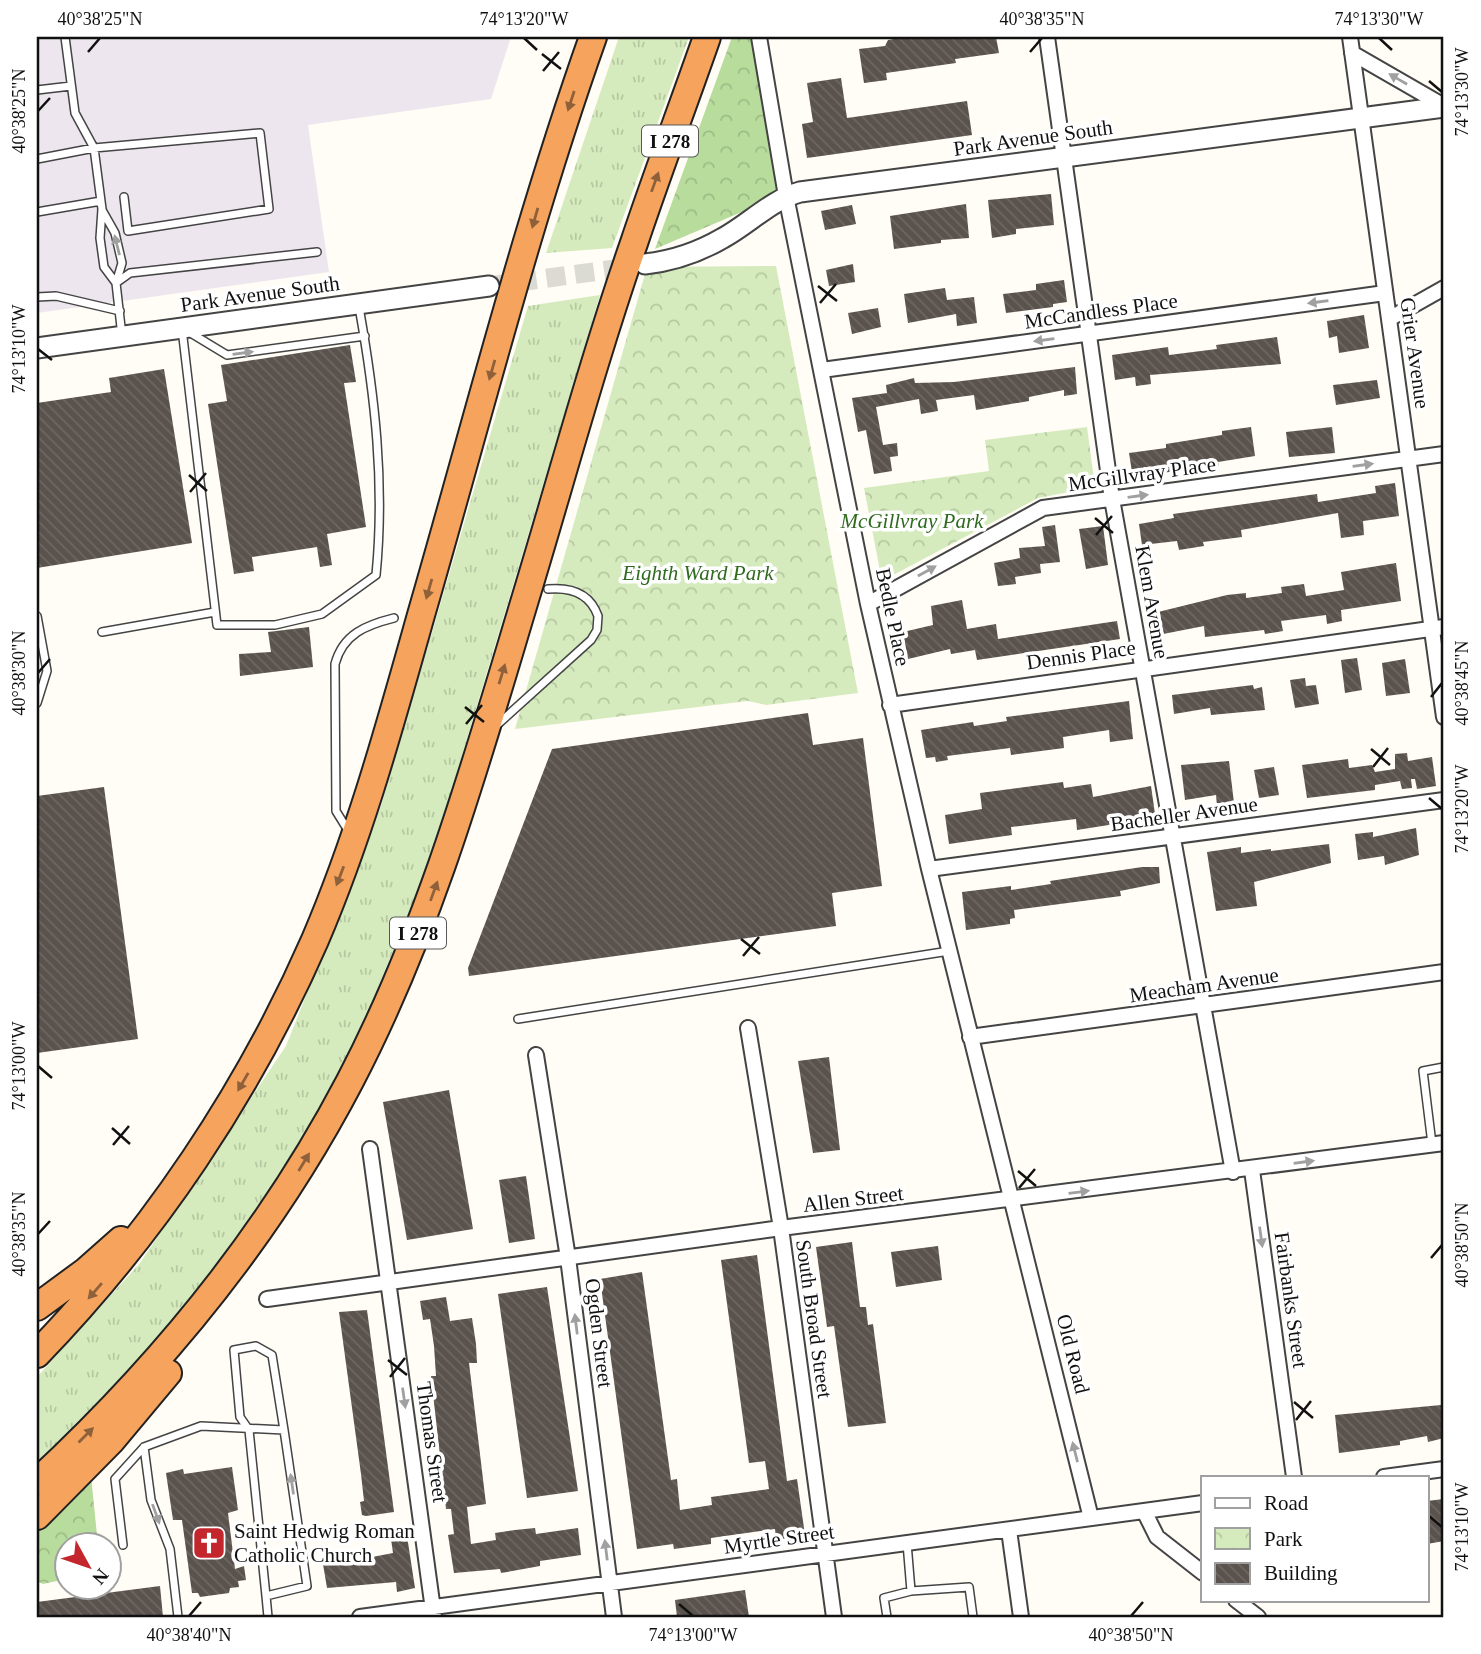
<svg xmlns="http://www.w3.org/2000/svg" width="1481" height="1654" font-family="'Times New Roman',serif">
<style>
.industrial{fill:#eee6ef}
.grass{fill:url(#grass-tufts)}
.forest{fill:url(#forest-crowns)}
.park{fill:url(#park-crowns)}
.building{fill:url(#building-back-hatch)}
.lines{fill:none;stroke-linecap:round;stroke-linejoin:round}
.tertiary-tunnel{stroke:#dbdad3;stroke-width:19;stroke-dasharray:19 10;stroke-linecap:butt}
.service-casing{stroke:#444;stroke-width:10}
.minor-casing{stroke:#444;stroke-width:18}
.tertiary-casing{stroke:#444;stroke-width:23}
.motorway-casing{stroke:#222;stroke-width:30}
.service{stroke:#fff;stroke-width:7}
.minor{stroke:#fff;stroke-width:14}
.tertiary{stroke:#fff;stroke-width:19}
.motorway{stroke:#f5a35d;stroke-width:26}
.oneway{fill:#a0a0a0}
.oneway2{fill:#8e613b}
.ticks{fill:none;stroke:#111;stroke-width:2.5}
.labels{text-anchor:middle;stroke-width:7;stroke-linejoin:round;paint-order:stroke}
.shield{fill:#fff;stroke:#585858;stroke-width:2}
.shield-label{font-size:19px;font-weight:bold;fill:#111}
.street-label{font-size:21px;fill:#111;stroke:#fff}
.park-label{font-size:21px;font-style:italic;fill:#2f6a1f;stroke:#fff}
.poi-label{font-size:21px;fill:#111;stroke:#fff;text-anchor:start}
.neatline{fill:none;stroke:#111;stroke-width:2.5}
.ticks-label{font-size:18px;text-anchor:middle;fill:#111}
</style>
<defs>
<pattern id="grass-tufts" width="24" height="20" patternUnits="userSpaceOnUse" patternTransform="scale(1.75)"><rect width="24" height="20" fill="#d5ebbd"/><path d="M3 7l-1-3M5 7V3M7 7l1-3M15 17l-1-3M17 17v-4M19 17l1-3" fill="none" stroke="#b6c8a1"/></pattern>
<pattern id="forest-crowns" width="20" height="18" patternUnits="userSpaceOnUse" patternTransform="scale(1.75)"><rect width="20" height="18" fill="#b8dc9c"/><path d="M2 6a3 3 0 1 1 6 0M12 15a3 3 0 1 1 6 0" fill="none" stroke="#9dbc85"/></pattern>
<pattern id="park-crowns" width="20" height="18" patternUnits="userSpaceOnUse" patternTransform="scale(1.75)"><rect width="20" height="18" fill="#d5ebbd"/><path d="M2 6a3 3 0 1 1 6 0M12 15a3 3 0 1 1 6 0" fill="none" stroke="#b6c8a1"/></pattern>
<pattern id="building-back-hatch" width="6" height="6" patternUnits="userSpaceOnUse" patternTransform="scale(1.75)"><rect width="6" height="6" fill="#5a524d"/><path d="M-1 5l2 2M0 0l6 6M5-1l2 2" fill="none" stroke="#6d6662"/></pattern>
</defs>
<rect width="100%" height="100%" fill="#fffdf5"/>
<path class="industrial" d="M37,37H511L491,99L308,125L329,272L37,313Z"/>
<path class="grass" d="M619,37H689L612,248L546,253Z
M600,295L431,859L355,1043L284,1177L189,1303L70,1436L37,1465V1377L140,1263L286,1046L381,806L528,306Z"/>
<path class="forest" d="M732,37H756L779,196L655,249Z
M91,1476L98,1545L66,1546V1579L43,1584L37,1581V1529Z"/>
<path class="park" d="M776,266L858,693L766,705L748,701L515,729L647,267Z
M1087,427L1095,487L1038,498L882,581L864,488L989,471L985,440Z"/>
<path class="building" d="M996,37L999,53L955,59L956,63L886,73L887,80L864,83L859,49L885,46L888,40L899,38Z
M841,78L847,118L967,101L972,135L807,158L802,124L813,122L807,83Z
M1051,194L1054,225L1016,229V234L992,238L988,200Z
M966,204L969,238L941,240V243L894,249L890,216Z
M852,205L856,224L825,230L821,211Z
M853,264L855,282L829,286L826,270Z
M1064,280L1067,302L1053,304V307L1006,313L1003,294L1036,290V284Z
M945,288L947,300L974,297L977,323L957,326L956,314L908,323L904,294Z
M878,308L881,327L852,334L848,313Z
M1364,315L1369,348L1339,353L1337,336L1329,338L1327,321Z
M1277,337L1281,364L1150,375L1151,384L1136,386L1135,377L1115,380L1112,355L1168,347L1169,355L1217,349L1216,345Z
M350,345L356,382L344,383L366,527L327,534L332,565L320,567L317,547L252,557L254,571L234,574L208,404L227,401L221,365Z
M1075,367L1077,394L1064,396V390L1029,397V401L976,410L974,395L936,400L938,411L921,414L919,399L876,407L883,445L897,443L898,456L890,457L892,471L874,474L866,430L858,432L852,398L887,393L886,385L914,378L915,383L954,382Z
M164,369L192,543L37,568V403L111,392L109,378Z
M1377,380L1380,398L1336,405L1333,385Z
M1251,427L1255,456L1218,462L1219,466L1169,472L1140,476L1139,470L1132,472L1129,453L1166,448V444L1222,435V431Z
M1332,427L1335,453L1289,457L1286,432Z
M1395,483L1399,516L1363,521L1364,535L1341,538L1338,513L1241,530L1242,537L1203,542L1204,546L1179,550L1177,541L1142,545L1139,524L1174,518L1173,514L1317,494L1318,502L1376,493L1375,486Z
M1055,525L1060,562L1040,564L1041,573L1015,577L1016,584L998,586L994,563L1020,558L1019,548L1045,546L1042,527Z
M1103,526L1108,565L1086,569L1079,529Z
M1396,563L1401,601L1341,610L1342,621L1327,624L1326,615L1281,621L1283,631L1265,634L1264,630L1205,637L1204,626L1158,635L1154,613L1227,595L1246,593V598L1282,593L1281,587L1304,584L1306,596L1344,590L1341,572Z
M962,600L967,629L996,624L998,639L1117,621L1120,639L977,660L975,650L951,654L950,649L908,659L903,632L933,625L931,606Z
M309,627L313,667L240,676L239,654L271,652L268,632Z
M1357,658L1362,690L1345,693L1341,660Z
M1405,659L1410,693L1386,696L1382,663Z
M1305,678L1306,686L1316,685L1319,704L1295,708L1290,680Z
M1253,685L1254,689L1262,687L1265,710L1211,715L1210,708L1174,714L1172,695Z
M1129,701L1133,739L1110,742L1109,730L1063,737L1064,748L1011,755L1010,748L947,756L948,760L936,762L935,757L926,758L921,730L973,722L974,726L1007,721L1006,717Z
M808,713L813,745L863,738L882,886L832,893L836,926L469,976L468,968L552,749Z
M1407,753L1408,761L1432,757L1436,786L1417,789L1415,779H1411L1412,788L1402,789L1400,781L1375,785V790L1307,798L1302,765L1348,759L1349,768L1372,765L1375,772L1395,769V754Z
M1229,761L1234,803L1217,806L1216,795L1185,800L1181,765Z
M1274,767L1279,795L1259,798L1254,770Z
M1063,782L1064,788L1091,784L1093,797L1151,786L1156,821L1140,824V820L1077,830L1076,819L1011,827L1012,835L949,844L945,815L982,809L980,793Z
M104,787L138,1039L37,1053V796Z
M1416,828L1419,855L1385,865L1384,856L1358,860L1355,834L1373,832V837Z
M1329,844L1331,863L1254,882L1257,906L1216,911L1207,852L1241,847V853L1271,849V851Z
M1142,867H1159L1160,883L1120,891L1121,896L1014,910L1015,918L1010,919V924L966,930L962,892L1011,886V890L1051,884L1050,881Z
M829,1057L840,1150L813,1153L798,1061Z
M449,1090L473,1229L407,1240L383,1102Z
M526,1176L535,1239L509,1243L499,1180Z
M852,1242L860,1307H866L868,1325L873,1324L886,1423L848,1427L834,1326L827,1327L816,1247Z
M938,1246L942,1280L896,1287L891,1252Z
M757,1255L787,1481L797,1479L805,1535L776,1540L775,1529L711,1538V1544L674,1549L673,1544L637,1549L600,1279L642,1272L671,1480L677,1479L680,1510L712,1505L711,1497L769,1489L765,1461L749,1463L721,1260Z
M547,1287L578,1491L527,1498L498,1294Z
M446,1297L450,1321L472,1318L476,1344L477,1363H469L486,1504L467,1507L471,1544L496,1540L495,1533L515,1530L535,1528L536,1534L578,1528L581,1555L540,1561V1566L501,1573L500,1569L454,1573L448,1535L454,1534L451,1509H446L431,1376H436L434,1346L430,1319L423,1320L420,1301Z
M367,1310L394,1512L366,1516L362,1515L360,1502L364,1501L361,1474L339,1312Z
M1441,1405L1444,1438L1428,1442L1427,1436L1400,1441V1445L1339,1453L1335,1415Z
M232,1467L238,1510L228,1513L235,1569L244,1566L246,1580L238,1581L239,1587L230,1588L229,1593L200,1597L198,1593H192L182,1520H173L166,1473L183,1469L184,1474Z
M1444,1499V1541L1427,1544V1501Z
M407,1536L415,1588L397,1592L396,1582L327,1588L321,1552L341,1550L345,1560L367,1558L393,1553L391,1539Z
M160,1586L163,1617H37V1602Z
M745,1590L749,1617H677L675,1600Z"/>
<g class="lines">
<path class="tertiary-tunnel" d="M489,286L637,266"/>
<defs>
<path id="service" d="M65,37L75,113L94,148L102,209L100,238L104,267L116,283
M37,90L71,86
M37,159L94,148L260,133L269,209L128,231L124,197
M102,210L115,233L122,263L116,283L122,336
M37,212L101,201
M116,283L130,273L317,252
M37,297L56,296L120,311
M182,329L217,625H275L322,614L376,575C385,484 375,396 359,307
M189,332L227,355L365,336
M37,616L47,671L37,703
M102,632L215,612
M497,725L591,640L597,630L598,616C590,593 571,587 548,589
M349,832L336,811L335,664C343,634 366,625 394,618
M518,1019L949,951
M1432,1144L1423,1071L1444,1067
M144,1447L151,1500L170,1549L178,1617
M907,1543L911,1591
M123,1545L115,1479L144,1447L201,1426L284,1430L272,1355L256,1346L234,1350L240,1417L249,1430L266,1596
M268,1617L266,1596L307,1586L284,1430
M887,1617L884,1598L911,1591L969,1587L973,1617"/>
<path id="minor" d="M759,37L786,196L868,604L929,869L1091,1518
M1047,37L1112,499L1233,1172
M1350,37L1444,717
M1352,53L1444,106
M1389,319L1444,288
M822,370L1385,293
M868,604L1043,508L1444,454
M890,705L1444,627
M929,869L1444,800
M748,1028L781,1228L834,1617
M970,1037L1444,972
M536,1055L568,1258L614,1617
M370,1149L434,1617
M1252,1170L1294,1477
M267,1299L781,1228L1444,1143
M1384,1477L1444,1469
M1144,1511L1157,1537L1203,1573
M1009,1530L1021,1617
M1236,1600L1258,1617
M360,1617L1203,1503"/>
<path id="tertiary" d="M645,264C673,261 699,252 723,238C749,224 771,200 800,192L1444,107
M37,348L489,286"/>
<path id="motorway" d="M37,1307L86,1271L121,1240
M37,1354C153,1234 248,1093 315,940C360,835 390,725 421,615C477,422 526,226 593,37
M37,1482C162,1366 271,1232 350,1081C431,926 477,759 527,593C562,477 594,358 634,243C657,174 683,106 707,37
M37,1516L112,1440L168,1373"/>
</defs>
<use href="#service" class="service-casing"/>
<use href="#minor" class="minor-casing"/>
<use href="#tertiary" class="tertiary-casing"/>
<use href="#motorway" class="motorway-casing"/>
<use href="#service" class="service"/>
<use href="#minor" class="minor"/>
<use href="#tertiary" class="tertiary"/>
<use href="#motorway" class="motorway"/>
</g>
<defs><path id="oneway-solid" d="M-6-.8H1V-3.2L6.5 0L1 3.2V.8H-6Z" transform="scale(1.75)"/></defs>
<g class="oneway">
<use href="#oneway-solid" transform="translate(1398 79) rotate(-150)"/>
<use href="#oneway-solid" transform="translate(117 245) rotate(-104)"/>
<use href="#oneway-solid" transform="translate(1318 302) rotate(172)"/>
<use href="#oneway-solid" transform="translate(1044 340) rotate(172)"/>
<use href="#oneway-solid" transform="translate(243 353) rotate(-8)"/>
<use href="#oneway-solid" transform="translate(1363 465) rotate(-8)"/>
<use href="#oneway-solid" transform="translate(1138 496) rotate(-8)"/>
<use href="#oneway-solid" transform="translate(927 571) rotate(-29)"/>
<use href="#oneway-solid" transform="translate(1304 1162) rotate(-8)"/>
<use href="#oneway-solid" transform="translate(1079 1192) rotate(-7)"/>
<use href="#oneway-solid" transform="translate(1261 1237) rotate(82)"/>
<use href="#oneway-solid" transform="translate(576 1324) rotate(-97)"/>
<use href="#oneway-solid" transform="translate(404 1398) rotate(82)"/>
<use href="#oneway-solid" transform="translate(1075 1452) rotate(-104)"/>
<use href="#oneway-solid" transform="translate(292 1484) rotate(-98)"/>
<use href="#oneway-solid" transform="translate(156 1514) rotate(70)"/>
<use href="#oneway-solid" transform="translate(606 1550) rotate(-97)"/>
</g>
<g class="oneway2">
<use href="#oneway-solid" transform="translate(571 101) rotate(108)"/>
<use href="#oneway-solid" transform="translate(655 182) rotate(-70)"/>
<use href="#oneway-solid" transform="translate(535 218) rotate(106)"/>
<use href="#oneway-solid" transform="translate(492 370) rotate(106)"/>
<use href="#oneway-solid" transform="translate(429 589) rotate(106)"/>
<use href="#oneway-solid" transform="translate(502 674) rotate(-73)"/>
<use href="#oneway-solid" transform="translate(340 876) rotate(111)"/>
<use href="#oneway-solid" transform="translate(434 891) rotate(-70)"/>
<use href="#oneway-solid" transform="translate(243 1082) rotate(120)"/>
<use href="#oneway-solid" transform="translate(304 1162) rotate(-59)"/>
<use href="#oneway-solid" transform="translate(95 1291) rotate(131)"/>
<use href="#oneway-solid" transform="translate(86 1435) rotate(-45)"/>
</g>
<path class="ticks" d="M524,38L537,50M1379,38L1392,50M88,52L100,38M1030,52L1042,38M542,54L561,69M543,71L559,52M1429,81L1442,92M38,111L50,98M818,286L837,301M820,303L836,284M38,349L52,360M189,475L207,491M190,492L206,473M1095,518L1113,533M1096,535L1112,516M38,673L50,659M1431,697L1442,683M465,707L484,722M466,724L482,705M1371,749L1390,765M1373,767L1388,748M1429,798L1442,809M741,939L760,954M743,956L759,937M38,1066L52,1078M112,1128L130,1144M113,1145L129,1126M1018,1171L1036,1186M1019,1188L1035,1169M38,1234L50,1221M1431,1258L1442,1245M388,1360L407,1375M390,1377L405,1358M1294,1402L1313,1418M1296,1420L1311,1401M1429,1516L1442,1527M679,1604L693,1616M189,1616L201,1602M1131,1616L1143,1602"/>
<defs>
<symbol id="church-square" viewBox="-11 -11 22 22"><rect x="-9" y="-9" width="18" height="18" rx="4" fill="#c3262d" stroke="#fff"/><path d="M-1.2-6h2.4v3.5h3.3v2.4h-3.3V6h-2.4V-.1h-3.3v-2.4h3.3Z" fill="#fff"/></symbol>
</defs>
<g fill-rule="evenodd">
<use href="#church-square" x="190" y="1524" width="38" height="38"/>
</g>
<g class="labels">
<g class="shield">
<rect x="642" y="125.5" width="56" height="31" rx="5"/>
<rect x="390" y="917.5" width="56" height="31" rx="5"/>
</g>
<g class="shield-label">
<text x="670" y="148">I 278</text>
<text x="418" y="940">I 278</text>
</g>
<g class="street-label">
<text transform="translate(1033 138) rotate(-8)" y="7">Park Avenue South</text>
<text transform="translate(260 294) rotate(-8)" y="7">Park Avenue South</text>
<text transform="translate(1101 311) rotate(-8)" y="7">McCandless Place</text>
<text transform="translate(1415 353) rotate(82)" y="7">Grier Avenue</text>
<text transform="translate(1142 474) rotate(-8)" y="7">McGillvray Place</text>
<text transform="translate(1152 602) rotate(80)" y="7">Klem Avenue</text>
<text transform="translate(893 617) rotate(78)" y="7">Bedle Place</text>
<text transform="translate(1081 655) rotate(-8)" y="7">Dennis Place</text>
<text transform="translate(1184 814) rotate(-8)" y="7">Bacheller Avenue</text>
<text transform="translate(1204 985) rotate(-8)" y="7">Meacham Avenue</text>
<text transform="translate(853 1199) rotate(-7)" y="7">Allen Street</text>
<text transform="translate(1291 1300) rotate(82)" y="7">Fairbanks Street</text>
<text transform="translate(814 1319) rotate(82)" y="7">South Broad Street</text>
<text transform="translate(599 1333) rotate(83)" y="7">Ogden Street</text>
<text transform="translate(1073 1354) rotate(76)" y="7">Old Road</text>
<text transform="translate(432 1442) rotate(82)" y="7">Thomas Street</text>
<text transform="translate(779 1539) rotate(-8)" y="7">Myrtle Street</text>
</g>
<g class="park-label">
<text x="912" y="528">McGillvray Park</text>
<text x="698" y="580">Eighth Ward Park</text>
</g>
<g class="poi-label">
<text x="234" y="1538">Saint Hedwig Roman<tspan x="234" dy="24">Catholic Church</tspan></text>
</g>
</g>
<rect width="1481" height="1654" fill="none" stroke="#ffffff" stroke-width="77"/>
<rect x="1201" y="1476" width="228" height="126" fill="#ffffff" stroke="#a0a0a0" stroke-width="2"/>
<rect x="1215" y="1498" width="35" height="10" fill="#ffffff" stroke="#a0a0a0" stroke-width="2"/>
<text x="1264" y="1510" font-size="21" fill="#111111">Road</text>
<rect x="1215" y="1528" width="35" height="21" fill="url(#park-crowns)" stroke="#a0a0a0" stroke-width="2"/>
<text x="1264" y="1546" font-size="21" fill="#111111">Park</text>
<rect x="1215" y="1563" width="35" height="21" fill="url(#building-back-hatch)" stroke="#a0a0a0" stroke-width="2"/>
<text x="1264" y="1580" font-size="21" fill="#111111">Building</text>
<g transform="translate(88 1566) rotate(130)"><circle r="33" fill="#ffffff" stroke="#a0a0a0" stroke-width="2"/>
<path d="M0-5L12 26L0 18L-12 26Z" fill="#c3262d"/>
<text y="-10" font-size="19" font-weight="bold" text-anchor="middle" fill="#111111">N</text>
</g>
<rect x="38" y="38" width="1404" height="1578" class="neatline"/>
<g class="ticks-label">
<text x="100" y="25">40°38'25"N</text>
<text x="524" y="25">74°13'20"W</text>
<text x="1042" y="25">40°38'35"N</text>
<text x="1379" y="25">74°13'30"W</text>
<text transform="translate(1462 92) rotate(-90)" y="6">74°13'30"W</text>
<text transform="translate(19 111) rotate(-90)" y="6">40°38'25"N</text>
<text transform="translate(19 349) rotate(-90)" y="6">74°13'10"W</text>
<text transform="translate(19 673) rotate(-90)" y="6">40°38'30"N</text>
<text transform="translate(1462 683) rotate(-90)" y="6">40°38'45"N</text>
<text transform="translate(1462 809) rotate(-90)" y="6">74°13'20"W</text>
<text transform="translate(19 1066) rotate(-90)" y="6">74°13'00"W</text>
<text transform="translate(19 1234) rotate(-90)" y="6">40°38'35"N</text>
<text transform="translate(1462 1245) rotate(-90)" y="6">40°38'50"N</text>
<text transform="translate(1462 1527) rotate(-90)" y="6">74°13'10"W</text>
<text x="189" y="1641">40°38'40"N</text>
<text x="693" y="1641">74°13'00"W</text>
<text x="1131" y="1641">40°38'50"N</text>
</g>
</svg>
